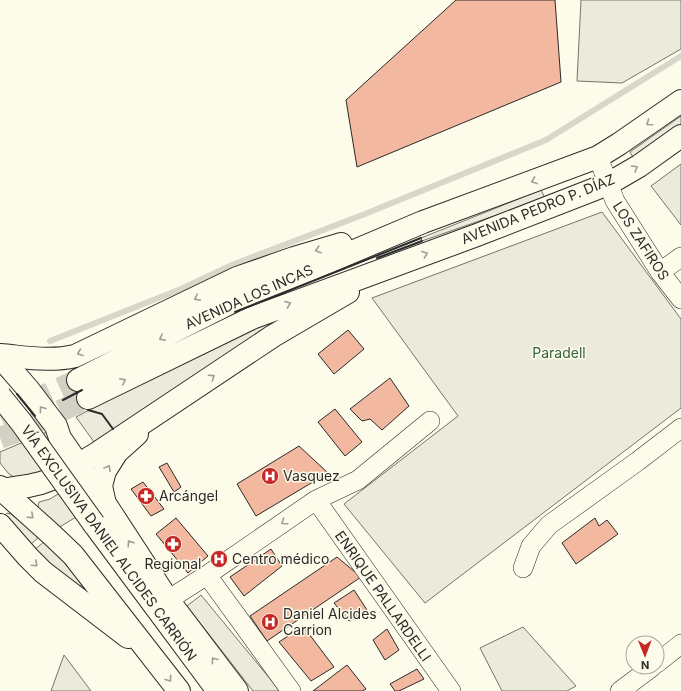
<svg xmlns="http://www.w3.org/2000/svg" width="681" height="691" font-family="Inter,sans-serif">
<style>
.green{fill:#ecebdb;stroke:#74746e}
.parking{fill:#eceadb;stroke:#74746e}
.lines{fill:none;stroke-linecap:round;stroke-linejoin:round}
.stream{stroke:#d8d7c9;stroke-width:6}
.building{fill:#f2b8a0;stroke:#2b2b2b}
.primary-tunnel{stroke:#d3d1c4;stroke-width:22;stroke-dasharray:22 11;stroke-linecap:butt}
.street-casing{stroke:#2b2b2b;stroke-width:20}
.secondary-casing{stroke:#2b2b2b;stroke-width:24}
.primary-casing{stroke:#2b2b2b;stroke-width:24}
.street{stroke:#fdfbea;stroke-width:19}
.secondary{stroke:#fdfbea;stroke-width:22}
.primary{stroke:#fdfbea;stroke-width:22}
.primary-bridge-casing{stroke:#2b2b2b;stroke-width:24;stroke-linecap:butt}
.primary-bridge{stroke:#fdfbea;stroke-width:22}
.wall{stroke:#2b2b2b;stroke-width:2}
.oneway{stroke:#9e9d94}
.labels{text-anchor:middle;stroke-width:3;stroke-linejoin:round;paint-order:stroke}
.street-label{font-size:14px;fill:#2b2b2b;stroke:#fdfbea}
.park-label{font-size:14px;fill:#34623c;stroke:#fdfbea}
.poi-label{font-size:14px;fill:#2b2b2b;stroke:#fdfbea;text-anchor:start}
</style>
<rect width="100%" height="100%" fill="#fdfbea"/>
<path class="green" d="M681,116V125L634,159L630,152Z
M681,164V225L651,186Z
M541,190L545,198L422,241L421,238Z
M602,212L681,319V408L425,603L344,504L458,416L372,298Z
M297,313L94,442L76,417L214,344Z
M47,432L58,452L59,464L53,472L19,480L9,474L0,463V452Z
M63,491L91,508L58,528L43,514L38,507L39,502L50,499Z
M7,513L11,514L39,537L30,545L6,518L5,515Z
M44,542L60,556L83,585L79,586L68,580L34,550Z
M201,595L271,680L279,691H253L187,606Z
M523,627L576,686L567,691H502L480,648Z
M64,655L91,691H51Z"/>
<path class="parking" d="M581,0H681V49L622,83L577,81Z"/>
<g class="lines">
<path class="stream" d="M50,341L181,289L232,265L365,214L546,140L681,56"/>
</g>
<path class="building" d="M456,0H555L561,82L357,167L346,100Z
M348,330L364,349L334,374L318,354Z
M390,378L409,406L382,430L370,419L362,421L350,409Z
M335,409L362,442L345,456L318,422Z
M299,446L328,473L256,516L237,484Z
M167,463L181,487L174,492L159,467Z
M143,482L164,509L151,516L131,489Z
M176,518L208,556L188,573L156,534Z
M595,518L599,526L607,520L618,534L576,564L562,543Z
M271,549L282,566L244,596L230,577Z
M337,557L361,577L267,641L250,616Z
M354,590L367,610L349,621L334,603Z
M303,626L334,667L311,681L279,642Z
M387,629L399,650L385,660L373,640Z
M347,665L366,689L362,691H313Z
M417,669L424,679L399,691H395L390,684Z"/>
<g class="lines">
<path class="primary-tunnel" d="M0,416L78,380
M0,438L13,433L88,398"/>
<defs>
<path id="street" d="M598,157L615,201L660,272L681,299
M660,272L681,257
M316,500L451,691
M523,568L531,546L549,525L638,461L681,428
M207,575L291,691
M168,600L207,575L316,500L358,480L430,421
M657,663L681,644
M620,691L652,667"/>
<path id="secondary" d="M0,360L8,366L28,389L56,426L60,438L106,505L168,600L237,691
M0,487L2,490L51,534L73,555L179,691
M105,504L101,486L105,471L117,452L137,434
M0,525L28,557L43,572L128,637"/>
<path id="primary" d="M0,355C25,357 50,362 75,356L237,278L294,258L341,244
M78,380L234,301L307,271L423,222L598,157L619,144L681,101
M88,398L252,318L477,235L608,184L639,166L681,136
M0,490L28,486L41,483L52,479L61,475L96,454L273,336L348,292
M94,524L218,691"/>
</defs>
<use href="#street" class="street-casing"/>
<use href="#secondary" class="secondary-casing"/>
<use href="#primary" class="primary-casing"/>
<use href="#street" class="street"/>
<use href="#secondary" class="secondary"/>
<use href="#primary" class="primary"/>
<defs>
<path id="primary-bridge" d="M0,396L21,422L94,524"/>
</defs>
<use href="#primary-bridge" class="primary-bridge-casing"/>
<use href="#primary-bridge" class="primary-bridge"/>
<path class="wall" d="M377,258L422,241
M235,312L421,238
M17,394L35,416
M63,400L82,390
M88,410L102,414L113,429"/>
</g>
<defs><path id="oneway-chevron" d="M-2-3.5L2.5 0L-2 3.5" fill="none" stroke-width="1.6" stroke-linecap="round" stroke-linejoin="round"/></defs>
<g class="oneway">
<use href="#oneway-chevron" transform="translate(649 123) rotate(145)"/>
<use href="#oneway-chevron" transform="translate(635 168) rotate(-31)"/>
<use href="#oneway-chevron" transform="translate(534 181) rotate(160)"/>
<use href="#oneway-chevron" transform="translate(318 250) rotate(163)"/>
<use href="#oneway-chevron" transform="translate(425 254) rotate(-20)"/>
<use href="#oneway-chevron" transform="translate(197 298) rotate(154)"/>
<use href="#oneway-chevron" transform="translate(288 304) rotate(-21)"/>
<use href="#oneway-chevron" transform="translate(162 338) rotate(153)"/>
<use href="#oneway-chevron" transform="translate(80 353) rotate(158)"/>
<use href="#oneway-chevron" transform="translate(212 377) rotate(-34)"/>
<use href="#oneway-chevron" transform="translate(123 381) rotate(-26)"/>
<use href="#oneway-chevron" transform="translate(42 409) rotate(-126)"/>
<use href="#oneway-chevron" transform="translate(108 468) rotate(-62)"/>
<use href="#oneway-chevron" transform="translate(31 516) rotate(42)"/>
<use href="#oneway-chevron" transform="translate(284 522) rotate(145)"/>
<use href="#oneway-chevron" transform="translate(130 543) rotate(-123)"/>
<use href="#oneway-chevron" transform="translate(35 564) rotate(43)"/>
<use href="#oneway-chevron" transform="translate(214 660) rotate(-128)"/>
<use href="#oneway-chevron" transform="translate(169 679) rotate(53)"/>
</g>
<defs>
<symbol id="hospital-disc" viewBox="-11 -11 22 22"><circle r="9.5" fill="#c62828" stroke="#fdfbea"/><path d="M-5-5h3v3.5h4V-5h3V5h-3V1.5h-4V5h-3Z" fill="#fff"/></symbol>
<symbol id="pharmacy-disc" viewBox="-11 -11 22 22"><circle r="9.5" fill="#c62828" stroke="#fdfbea"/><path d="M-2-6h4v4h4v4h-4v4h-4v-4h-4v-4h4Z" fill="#fff"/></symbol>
</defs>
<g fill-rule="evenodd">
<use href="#hospital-disc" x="260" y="466" width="20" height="20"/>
<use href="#pharmacy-disc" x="136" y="486" width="20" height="20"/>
<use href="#pharmacy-disc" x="163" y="534" width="20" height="20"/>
<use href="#hospital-disc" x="209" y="549" width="20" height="20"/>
<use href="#hospital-disc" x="260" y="612" width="20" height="20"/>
</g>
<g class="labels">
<g class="street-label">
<text transform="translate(538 209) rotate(-22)" y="5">AVENIDA PEDRO P. DÍAZ</text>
<text transform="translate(641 241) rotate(57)" y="5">LOS ZAFIROS</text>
<text transform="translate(249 297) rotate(-24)" y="5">AVENIDA LOS INCAS</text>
<text transform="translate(109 543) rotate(54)" y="5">VÍA EXCLUSIVA DANIEL ALCIDES CARRIÓN</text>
<text transform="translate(383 596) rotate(55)" y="5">ENRIQUE PALLARDELLI</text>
</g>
<g class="park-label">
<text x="559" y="358">Paradell</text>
</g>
<g class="poi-label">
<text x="283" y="481">Vasquez</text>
<text x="159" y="501">Arcángel</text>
<text x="232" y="564">Centro médico</text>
<text x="173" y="569" text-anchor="middle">Regional</text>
<text x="283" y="619">Daniel Alcides<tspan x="283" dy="16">Carrion</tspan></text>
</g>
</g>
<g transform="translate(645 655) rotate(179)"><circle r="19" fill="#fdfbea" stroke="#a9a89e"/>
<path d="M0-3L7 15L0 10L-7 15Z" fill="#c62828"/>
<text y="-6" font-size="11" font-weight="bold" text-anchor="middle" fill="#2b2b2b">N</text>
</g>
</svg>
